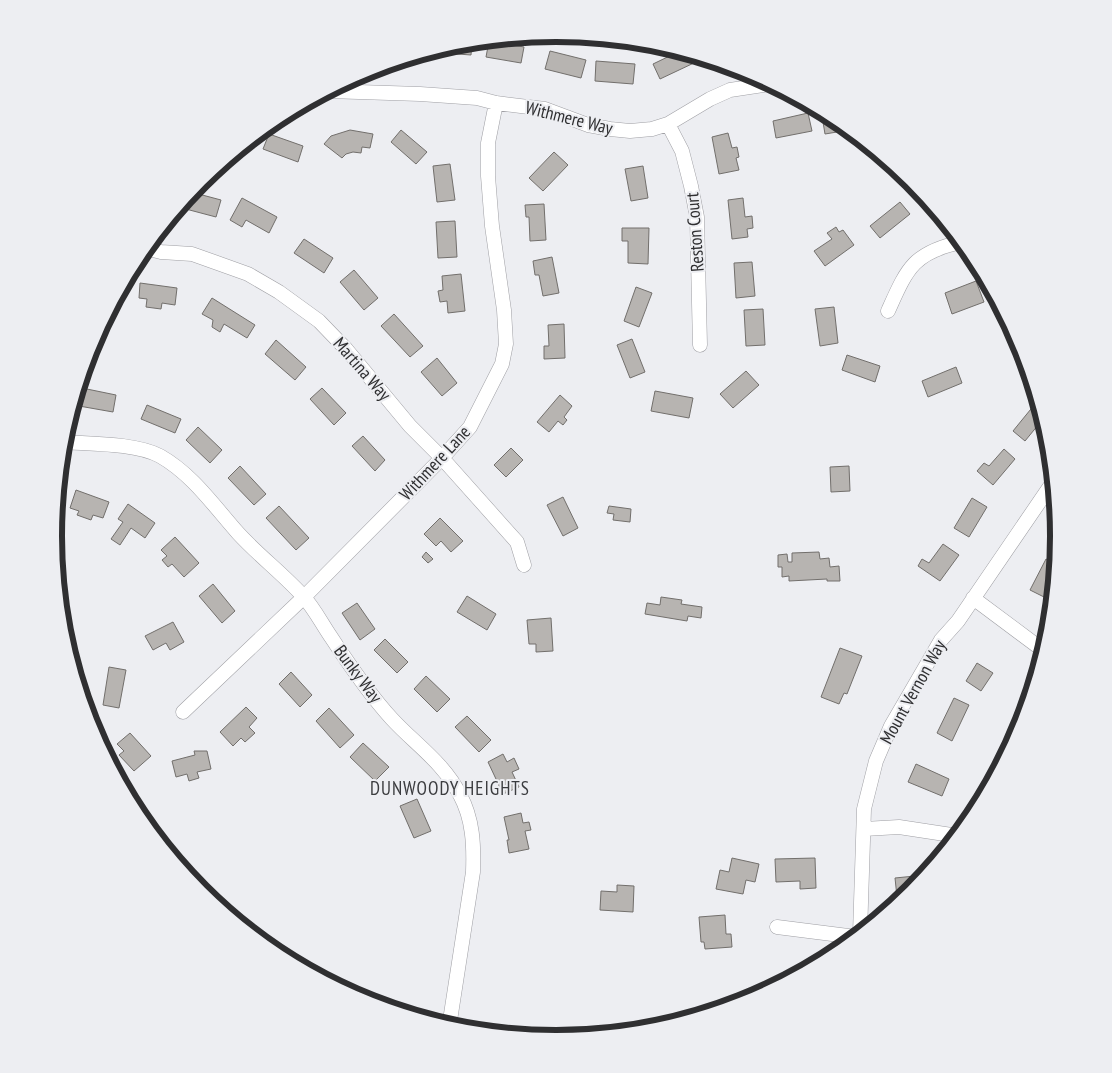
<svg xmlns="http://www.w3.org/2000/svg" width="1112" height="1073" font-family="'PT Sans Narrow',sans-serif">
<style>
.building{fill:#b7b4b1;stroke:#726f6c}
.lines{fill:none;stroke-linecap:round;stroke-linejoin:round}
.minor-casing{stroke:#9f9fa4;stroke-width:15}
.minor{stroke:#fff;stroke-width:14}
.labels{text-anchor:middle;stroke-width:4;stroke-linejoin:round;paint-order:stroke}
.street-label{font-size:18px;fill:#2f2f31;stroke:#edeef2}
.neighbourhood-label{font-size:19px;letter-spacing:1px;fill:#3b3c3f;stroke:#edeef2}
.rim{fill:none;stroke:#2f2f31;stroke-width:6}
</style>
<rect width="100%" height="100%" fill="#edeef2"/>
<path class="building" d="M489,41L524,47L521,63L486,57Z
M472,42L471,55L431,52L458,43Z
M550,51L586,60L581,78L545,69Z
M680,51L693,55L696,62L660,79L653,64Z
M596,61L635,64L633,84L595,81Z
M808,113L812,131L776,138L773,121Z
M835,119L849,130L825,134L823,122L836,120Z
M350,130L373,134L370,148L362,147L361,153L353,152L346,154L342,158L324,144L331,136Z
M401,130L427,152L416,164L391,142Z
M728,133L732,148L737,147L739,157L736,158L739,170L719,174L712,137Z
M269,134L303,146L298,162L263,149Z
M554,152L568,165L543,191L529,178Z
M450,164L455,200L437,202L433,166Z
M643,166L648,198L631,201L625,169Z
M191,192L221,200L216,217L182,208L184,202Z
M242,198L277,217L269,233L246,220L242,227L230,220Z
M743,198L745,217L752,216L753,228L747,229L748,237L732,239L728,200Z
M900,202L910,214L880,238L870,226Z
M544,204L546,240L530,241L529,217H526L525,205Z
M455,221L457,257L438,258L436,222Z
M836,227L839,232L843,230L854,245L825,266L814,251L832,239L827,233Z
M622,228H649L648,264L628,263V241H622Z
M304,239L333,258L324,273L294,253Z
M552,257L559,293L543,296L539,275H535L533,261Z
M752,262L755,296L736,298L734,263Z
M354,270L378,298L364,310L340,282Z
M461,274L465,311L448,313L447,301L440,302L438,291L443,290L442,276Z
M127,279L130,280L123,297L118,295Z
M976,281L984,302L952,314L945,293Z
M140,283L177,288L175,305L162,303L161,309L146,307L147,299L139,298Z
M636,287L652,293L639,327L624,321Z
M212,298L255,325L247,338L224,324L220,332L212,327L213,320L202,314Z
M834,307L838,343L820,346L815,309Z
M763,309L765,345L746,346L744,310Z
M394,314L423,346L410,357L381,326Z
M564,324L565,358L544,359V346H549L548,325Z
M632,339L645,372L630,378L617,345Z
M276,340L306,367L295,380L265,354Z
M847,355L880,366L875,382L842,370Z
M437,358L457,383L442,396L421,372Z
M956,367L962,383L928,397L922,381Z
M746,371L759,385L733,408L720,394Z
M82,388L116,395L113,412L79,406Z
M322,388L346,413L334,425L310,399Z
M655,391L693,398L689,418L651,411Z
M560,395L572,406L564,417L567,420L563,425L558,421L549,432L537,422Z
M1035,404L1040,408L1043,419L1025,441L1013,431Z
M147,405L181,419L175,433L141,419Z
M198,427L222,450L210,463L186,440Z
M363,436L385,460L375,471L352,446Z
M511,448L523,460L506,477L494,465Z
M1004,449L1015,459L993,485L977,471L984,463L989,466Z
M240,466L266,494L254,505L228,478Z
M849,466L850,491L831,492L830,467Z
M76,490L109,502L103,518L93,515L91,520L77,515L79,511L70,508Z
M563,497L578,528L563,536L547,505Z
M972,498L987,507L969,537L954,528Z
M128,504L155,523L145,538L131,528L120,545L111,539L123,522L118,519Z
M279,506L309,538L296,550L266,518Z
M609,506L631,509L630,522L613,520L614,514L607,513Z
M440,518L463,541L451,552L441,541L436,546L424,534Z
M175,537L199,563L184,577L172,564L168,567L162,560L167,556L161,550Z
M943,544L959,555L940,581L918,566L922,559L929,563Z
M426,552L433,559L428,563L422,557Z
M819,552L820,559L829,558L830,567L839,566L840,581H827V579L789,581V576L782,577V567H778V555L787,554L788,562H792V553Z
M1046,559L1056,564L1054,581L1046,598L1030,590Z
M213,584L235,611L222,623L199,596Z
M467,596L496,614L487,630L457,612Z
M661,597L682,600L681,604L702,607L701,618L688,616L687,621L645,614L647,603L660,605Z
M357,603L375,629L360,640L342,613Z
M551,618L553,651L536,652V644H529L527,620Z
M173,622L184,642L170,650L166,643L153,650L145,636Z
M385,639L408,662L397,673L374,650Z
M840,648L862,656L847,694L844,693L839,704L821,697Z
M977,663L993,673L981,691L966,681Z
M109,667L126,670L119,708L103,705Z
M291,672L312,695L300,707L279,684Z
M426,676L450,699L437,712L414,689Z
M954,698L969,705L952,741L937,733Z
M246,707L257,718L249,727L255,733L245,742L241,738L233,746L220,732Z
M329,708L354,735L340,748L316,721Z
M467,716L491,740L479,752L455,727Z
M130,733L151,756L134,771L119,755L124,751L117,744Z
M363,743L389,767L375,781L350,757Z
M194,751H207L211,769L197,772L199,778L189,781L187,774L176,777L172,761L195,755Z
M503,754L507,762L514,758L519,769L512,772L519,787L503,794L488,762Z
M916,764L949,779L942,796L908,782Z
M982,787L988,789L979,806H977Z
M417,799L431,831L414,838L400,806Z
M521,813L523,823L529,822L531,830L525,831L529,849L509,853L507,840H509L504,817Z
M732,858L759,864L755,882L746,880L743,894L716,889L720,870L729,872Z
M815,858L816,888L800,889V881L776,882L775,859Z
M925,875L907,896L897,897L895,878Z
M617,885L634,886L633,912L600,910L601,891L617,892Z
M725,915L726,934H731L732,947L705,949L704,942H701L699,917Z"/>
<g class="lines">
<defs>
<path id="minor" d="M328,91L420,94L477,98L496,103L545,109L588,125L610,129L630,131L652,129L668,124L710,99L730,90L770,84
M668,124L682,151L691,186L697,217L700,345
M145,248L161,252L192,254L248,274L279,292L319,321L346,349L410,426L442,458L517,542L524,565
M888,311C907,269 913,252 962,242
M63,442C90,444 136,443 160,456C192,474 214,506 238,533C258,555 283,574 303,596C314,608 322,624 331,637C350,666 369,694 392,719C415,744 444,763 460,795C473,819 474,845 473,872L449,1027
M973,598L1044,651
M183,712L304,597L442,458L470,427L502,364L506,344L504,310L492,226L488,176V143L496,103
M864,829L899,827L958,836
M777,927L856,937
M860,934L864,809L876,761L891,726L941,640L958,621L1053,482"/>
</defs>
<use href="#minor" class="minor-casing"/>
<use href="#minor" class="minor"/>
</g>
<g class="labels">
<g class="street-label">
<text transform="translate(569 118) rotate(14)" y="6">Withmere Way</text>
<text transform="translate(695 232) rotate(-94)" y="6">Reston Court</text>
<text transform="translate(362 369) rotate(49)" y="6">Martina Way</text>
<text transform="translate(435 463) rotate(-47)" y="6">Withmere Lane</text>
<text transform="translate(358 674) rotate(53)" y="6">Bunky Way</text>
<text transform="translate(913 692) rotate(-61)" y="6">Mount Vernon Way</text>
</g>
<g class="neighbourhood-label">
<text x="450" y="795">DUNWOODY HEIGHTS</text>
</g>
</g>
<path d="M0 0H1112V1073H0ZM62 536a494 494 0 1 1 988 0a494 494 0 1 1-988 0Z" fill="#edeef2" fill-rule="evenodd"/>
<path class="rim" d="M62 536a494 494 0 1 1 988 0a494 494 0 1 1-988 0Z"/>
</svg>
